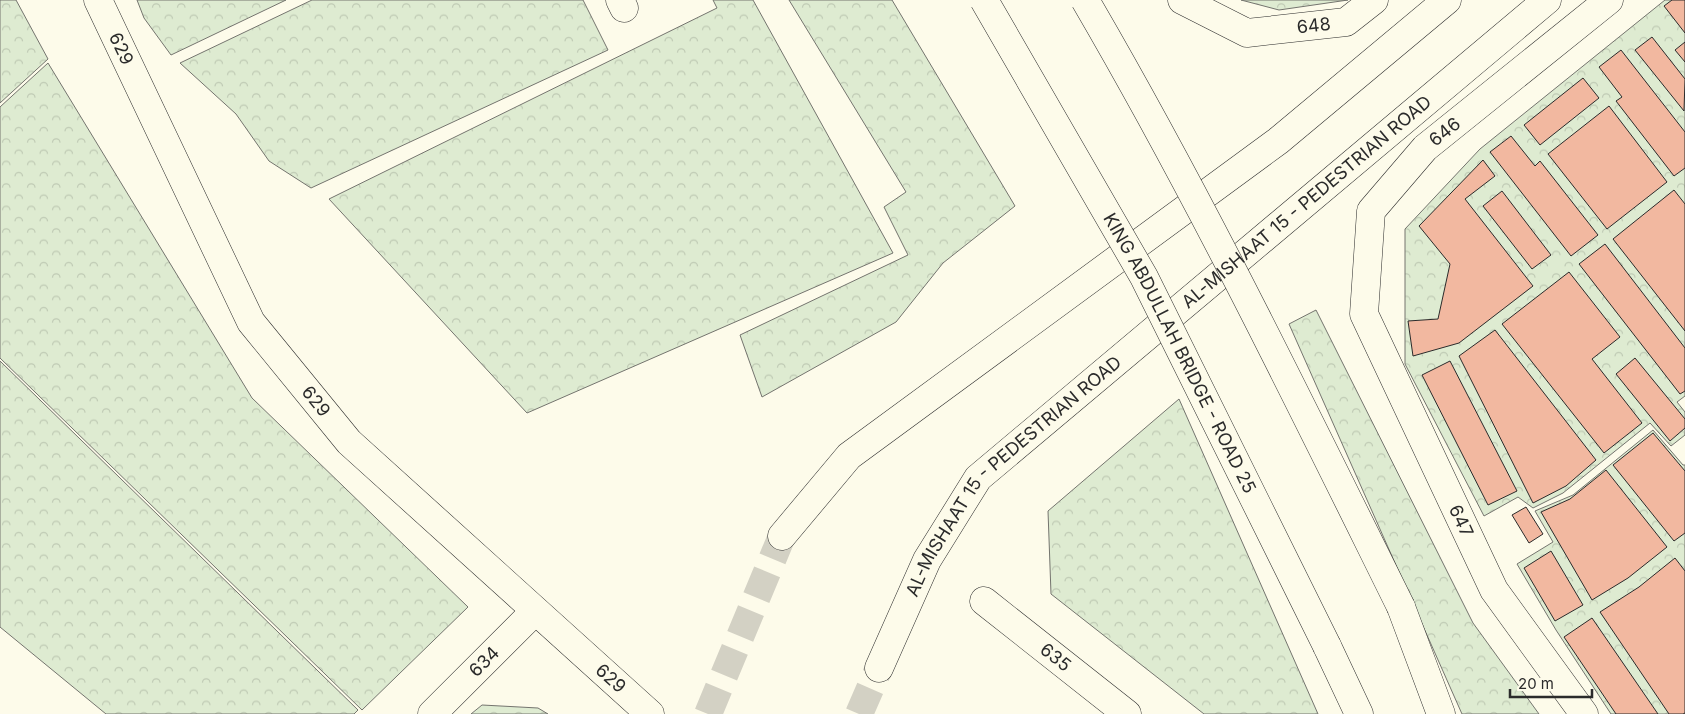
<svg xmlns="http://www.w3.org/2000/svg" width="1685" height="714" font-family="Inter,sans-serif">
<style>
.park{fill:url(#park-crowns);stroke:#74746e}
.building{fill:#f2b8a0;stroke:#2b2b2b}
.lines{fill:none;stroke-linecap:round;stroke-linejoin:round}
.minor-tunnel{stroke:#d3d1c4;stroke-width:28;stroke-dasharray:28 14;stroke-linecap:butt}
.minor-casing{stroke:#2b2b2b;stroke-width:29}
.major-casing{stroke:#2b2b2b;stroke-width:29}
.minor{stroke:#fdfbea;stroke-width:28}
.major{stroke:#fdfbea;stroke-width:28}
.major-bridge-casing{stroke:#2b2b2b;stroke-width:29;stroke-linecap:butt}
.major-bridge{stroke:#fdfbea;stroke-width:28}
.labels{text-anchor:middle;stroke-width:4;stroke-linejoin:round;paint-order:stroke}
.street-label{font-size:18px;fill:#2b2b2b;stroke:#fdfbea}
</style>
<defs>
<pattern id="park-crowns" width="20" height="18" patternUnits="userSpaceOnUse" patternTransform="scale(1.25)"><rect width="20" height="18" fill="#deebd1"/><path d="M2 6a3 3 0 1 1 6 0M12 15a3 3 0 1 1 6 0" fill="none" stroke="#bfcab4"/></pattern>
</defs>
<rect width="100%" height="100%" fill="#fdfbea"/>
<path class="park" d="M0,0H16L48,59L0,103Z
M137,0H286L171,55L144,18Z
M312,0H583L608,50L311,188L269,161L236,114L180,63Z
M713,0H753L893,253L527,413L329,199L717,8Z
M789,0H892L1015,206L943,263L896,322L762,397L740,335L908,255L884,207L906,192Z
M1241,0H1348L1279,10Z
M1665,0H1685V396L1677,402L1685,412V435L1671,446L1650,423L1563,493L1533,508L1518,497L1484,516L1405,364V229L1480,149Z
M48,63L252,398L468,607L362,710L0,358V107Z
M1316,310L1473,623L1539,714H1462L1289,324Z
M0,361L358,710L354,714H106L0,627Z
M1179,399L1318,714H1204L1051,594L1048,511Z
M1653,430L1683,465H1685V714H1611L1556,630L1517,564L1553,542L1535,511L1573,495Z
M482,705L538,708L548,714H471Z"/>
<path class="building" d="M1672,0H1685V33L1664,6Z
M1652,37L1685,79L1684,111L1635,50Z
M1685,42V62L1675,50Z
M1621,50L1685,132V168L1674,176L1616,101L1622,97L1599,67Z
M1583,78L1599,98L1540,145L1524,125Z
M1609,106L1667,182L1607,229L1548,154Z
M1511,136L1535,166L1540,161L1598,235L1571,256L1490,152Z
M1483,160L1495,176L1465,199L1533,286L1459,343L1413,356L1408,321L1438,319L1450,264L1419,226Z
M1674,190L1685,204V331L1613,239Z
M1502,191L1551,255L1532,269L1483,206Z
M1605,244L1685,348V391L1680,394L1579,264Z
M1569,272L1620,337L1592,359L1642,423L1604,453L1502,324Z
M1495,330L1596,460L1566,486L1533,503L1459,356Z
M1635,358L1685,419V428L1670,441L1616,374Z
M1450,361L1517,491L1488,505L1422,375Z
M1653,433L1685,471V533L1674,541L1613,465Z
M1606,470L1667,547L1628,578L1592,600L1541,512L1570,499Z
M1526,507L1543,534L1529,543L1512,515Z
M1551,551L1583,605L1555,621L1524,568Z
M1675,558L1685,571V713L1683,714H1669L1600,612L1639,587Z
M1592,618L1658,714H1616L1564,637Z"/>
<g class="lines">
<path class="minor-tunnel" d="M708,714L782,536
M859,714L879,668"/>
<defs>
<g id="minor">
<path id="s1" d="M98,0L251,322L349,442L650,714"/>
<path d="M620,0L624,8"/>
<path id="s2" d="M1182,0L1247,33L1346,22L1374,0"/>
<path d="M782,536L849,456L1278,141L1447,0"/>
<path id="s3" d="M984,601L1127,714"/>
<path id="s4" d="M879,668L927,560L978,478L1547,0"/>
<path id="s5" d="M432,714L535,611"/>
<path id="s6" d="M1584,714L1494,590L1364,314L1371,211L1425,148L1609,0"/>
</g>
<path id="major" d="M1401,607L1441,714
M1327,646L1359,714"/>
</defs>
<use href="#minor" class="minor-casing"/>
<use href="#major" class="major-casing"/>
<use href="#minor" class="minor"/>
<use href="#major" class="major"/>
<defs>
<g id="major-bridge">
<path id="s7" d="M984,0L1144,277L1327,646"/>
<path d="M1085,0C1200,197 1300,403 1401,607"/>
</g>
</defs>
<use href="#major-bridge" class="major-bridge-casing"/>
<use href="#major-bridge" class="major-bridge"/>
</g>
<g class="labels">
<g class="street-label">
<text dy="6" stroke="none"><textPath href="#s2" startOffset="140">648</textPath></text>
<text dy="6" stroke="none"><textPath href="#s1" startOffset="54">629</textPath></text>
<text dy="6" stroke="none"><textPath href="#s6" startOffset="670">646</textPath></text>
<text dy="6" stroke="none"><textPath href="#s4" startOffset="644">AL-MISHAAT 15 - PEDESTRIAN ROAD</textPath></text>
<text dy="6" stroke="none"><textPath href="#s7" startOffset="404">KING ABDULLAH BRIDGE - ROAD 25</textPath></text>
<text dy="6" stroke="none"><textPath href="#s1" startOffset="459">629</textPath></text>
<text dy="6" stroke="none"><textPath href="#s4" startOffset="239">AL-MISHAAT 15 - PEDESTRIAN ROAD</textPath></text>
<text transform="translate(1461 521) rotate(65)" y="6">647</text>
<text dy="6" stroke="none"><textPath href="#s3" startOffset="91">635</textPath></text>
<text dy="6" stroke="none"><textPath href="#s5" startOffset="74">634</textPath></text>
<text dy="6" stroke="none"><textPath href="#s1" startOffset="864">629</textPath></text>
</g>
</g>
<path d="M1510 689v8h82v-8" fill="none" stroke="#2b2b2b" stroke-width="2.5"/>
<text x="1518" y="689" font-size="15" fill="#2b2b2b" stroke="#fdfbea" stroke-width="4" paint-order="stroke">20 m</text>
</svg>
